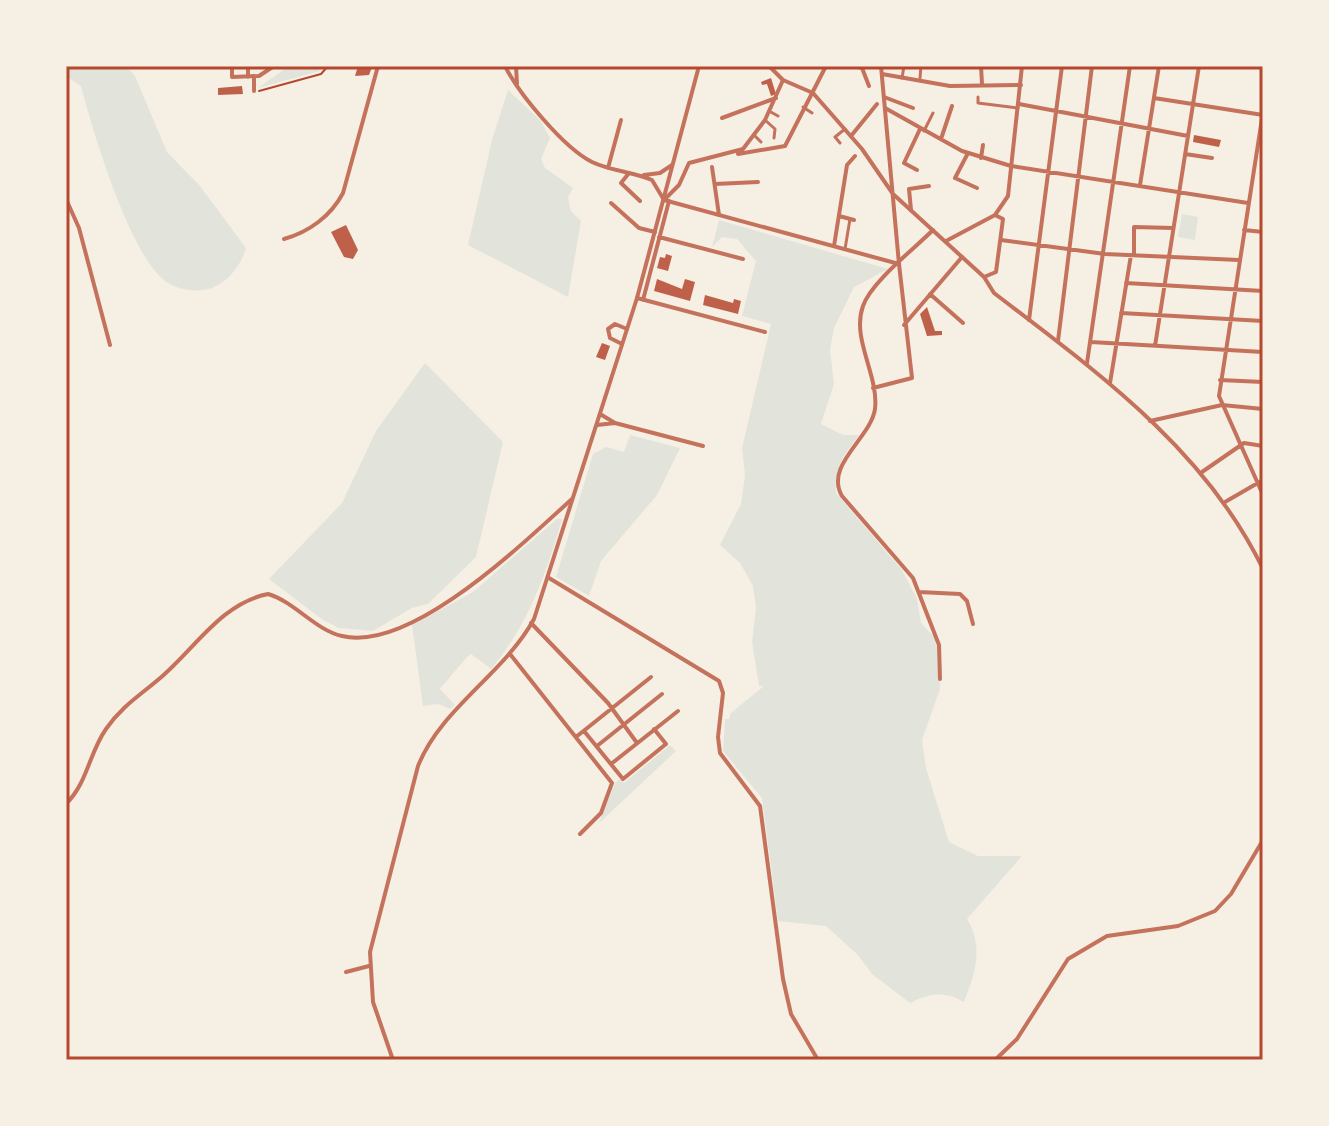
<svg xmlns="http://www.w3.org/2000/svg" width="1329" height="1126" font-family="Montserrat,sans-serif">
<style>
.green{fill:#e2e4dc}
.building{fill:#bf614a}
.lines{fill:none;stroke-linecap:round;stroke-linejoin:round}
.path{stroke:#b5482f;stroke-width:2}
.pedestrian{stroke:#c5725c;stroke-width:3}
.minor{stroke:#c5725c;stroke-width:4}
.tertiary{stroke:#c5725c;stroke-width:4}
.neatline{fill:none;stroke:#b5482f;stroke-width:3}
</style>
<rect width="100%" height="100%" fill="#f6efe4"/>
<path class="green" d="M66,66H126L135,76L167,152L200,186L246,248C242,264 228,282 212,288C197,293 177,290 165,281C130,255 92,129 81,86L66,76Z
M289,66H318L320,71L258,88Z
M508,90L540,120L550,138L541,159L545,168L573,188L568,197L571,211L581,221L568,297L468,245L492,140Z
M1182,214L1198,217L1195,240L1178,237Z
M719,220L888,269L854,287L834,328L830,350L834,384L821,424L843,435H859C845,454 833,468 836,493L902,570L917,599L921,623L934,637L939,654L940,689L922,740L926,768L949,842L978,856H1022L967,919C984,946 975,974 964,1002C944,991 930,993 910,1003L872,974L858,955L826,926L778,921L762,798L723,751L725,719H729L731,713L764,686H759L752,642L756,607L753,586L740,563L720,545L741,504L745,475L742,448L771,324L742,316L756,261L737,239L722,237L712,247Z
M425,363L503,442L476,557L428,604L412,608L373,631L339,628L323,620L269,579L342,503L376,431Z
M630,435L680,448L657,495L601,561L589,596L556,577L593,454L606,447L624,452Z
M557,519H562C546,575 528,625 491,669L471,654L467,657L440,689L455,705L450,709L438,704L423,706L412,625L473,592Z
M670,745L676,751L599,823L615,783L620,779L624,783Z"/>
<path class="building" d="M358,66L372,67L369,75L355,76Z
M771,78L776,94L771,96L767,84L762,85L761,82Z
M242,86L243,94L218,95V88Z
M1194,135L1221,140L1219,147L1193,142Z
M346,225L358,250L353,259L344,257L331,232Z
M666,254L672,256L668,271L657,268L660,257L665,258Z
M657,279L682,289L685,279L695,282L690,301L654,291Z
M705,295L733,303L734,299L741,301L738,314L703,305Z
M927,307L935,331H942V335L927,336L920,314Z
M602,343L610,346L605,360L596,357Z"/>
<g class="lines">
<path class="path" d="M259,91L321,74L328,66"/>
<path class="pedestrian" d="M779,66H780
M941,66H942
M902,78L904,66
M920,78L921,66
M978,97V103L1018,108
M803,107L812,113
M769,111L778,116
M765,120L775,129L774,138
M924,131L933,113
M755,136L761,142
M840,143L835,137L845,129
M845,249L850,219"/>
<path class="minor" d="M232,66V77L259,76L274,66
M505,66C519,94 564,148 592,162C611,171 633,172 652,180L664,200L679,185L689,163L743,149L765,120L783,80
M516,66L517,84
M854,66L862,68L869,86
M981,66L982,84
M882,74L950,86L1021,85
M254,76V91
M248,77V66
M884,97L913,108
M1154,98L1263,115
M1019,104L1188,136
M885,108L962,151L1011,166L1248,203
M1263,112L1219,396L1263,495
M722,118L776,98
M851,136L877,104
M941,139L952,106
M968,153L955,178L977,188
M738,154L785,146L826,66
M1185,154L1212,158
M981,158L983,145
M712,167L719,215
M608,168L621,120
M917,170L904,163L920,129
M629,173L621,183L640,201
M644,175L660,173L672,165
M715,184L758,182
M1140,185L1159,66
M66,199L79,228L110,345
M611,203L639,228L655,232
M911,210L909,189L929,186
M839,216L854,220
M933,230C914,249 871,282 863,306C851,339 879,375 875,409C871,438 824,465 842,496L913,578L939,645L940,679
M1244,230L1263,232
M659,237L743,259
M284,239C309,232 331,216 343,193L378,66
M1001,240L1105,254L1239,260
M834,246L847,165L855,156
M1134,255V227L1173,228
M1126,283L1263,291
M930,294L963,323
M637,298L765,332
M643,300L669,201
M1121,313L1263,321
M1029,320L1062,66
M904,325L962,257
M1058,341L1092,66
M1091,342L1263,352
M622,344L610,338L608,329L615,324L627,329
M1155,346L1199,66
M1087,363L1130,66
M1220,380L1263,382
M1110,383L1131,255
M873,388L912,378L899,264
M600,414L615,423L703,446
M597,425L615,423
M1202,472L1244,443L1263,446
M1225,502L1263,480
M549,578L719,681L723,693L718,737L720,753L760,806L783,979L791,1014L818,1060
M919,592L960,594L967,601L973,624
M531,623L608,703L637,743
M510,654L612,783L601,813L580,834
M584,731L623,779L666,744L654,729
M576,737L651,677
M597,746L662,694
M611,764L678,711
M66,804C88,782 89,753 106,729C121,707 139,696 159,679C194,650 221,603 268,594C295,602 315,630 342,636C411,653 524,542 572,499
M346,972L369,966
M995,1060L1017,1039L1068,959L1107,936L1178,926L1215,911L1231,894L1263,840"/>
<path class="tertiary" d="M769,66L783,80L813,93L862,149L893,194L984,277L994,293C1097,372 1205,449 1263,569
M664,200L899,264L881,66
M995,215L1008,196L1022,66
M946,241L995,215L1003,219L996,272L984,277
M1150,421L1222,405L1263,409
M393,1060L373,1002L370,952L418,766C441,708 504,674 534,619L637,298L699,66"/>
</g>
<rect width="1329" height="1126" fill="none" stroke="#f6efe4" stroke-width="136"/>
<rect x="68" y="68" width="1193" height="990" class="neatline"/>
</svg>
